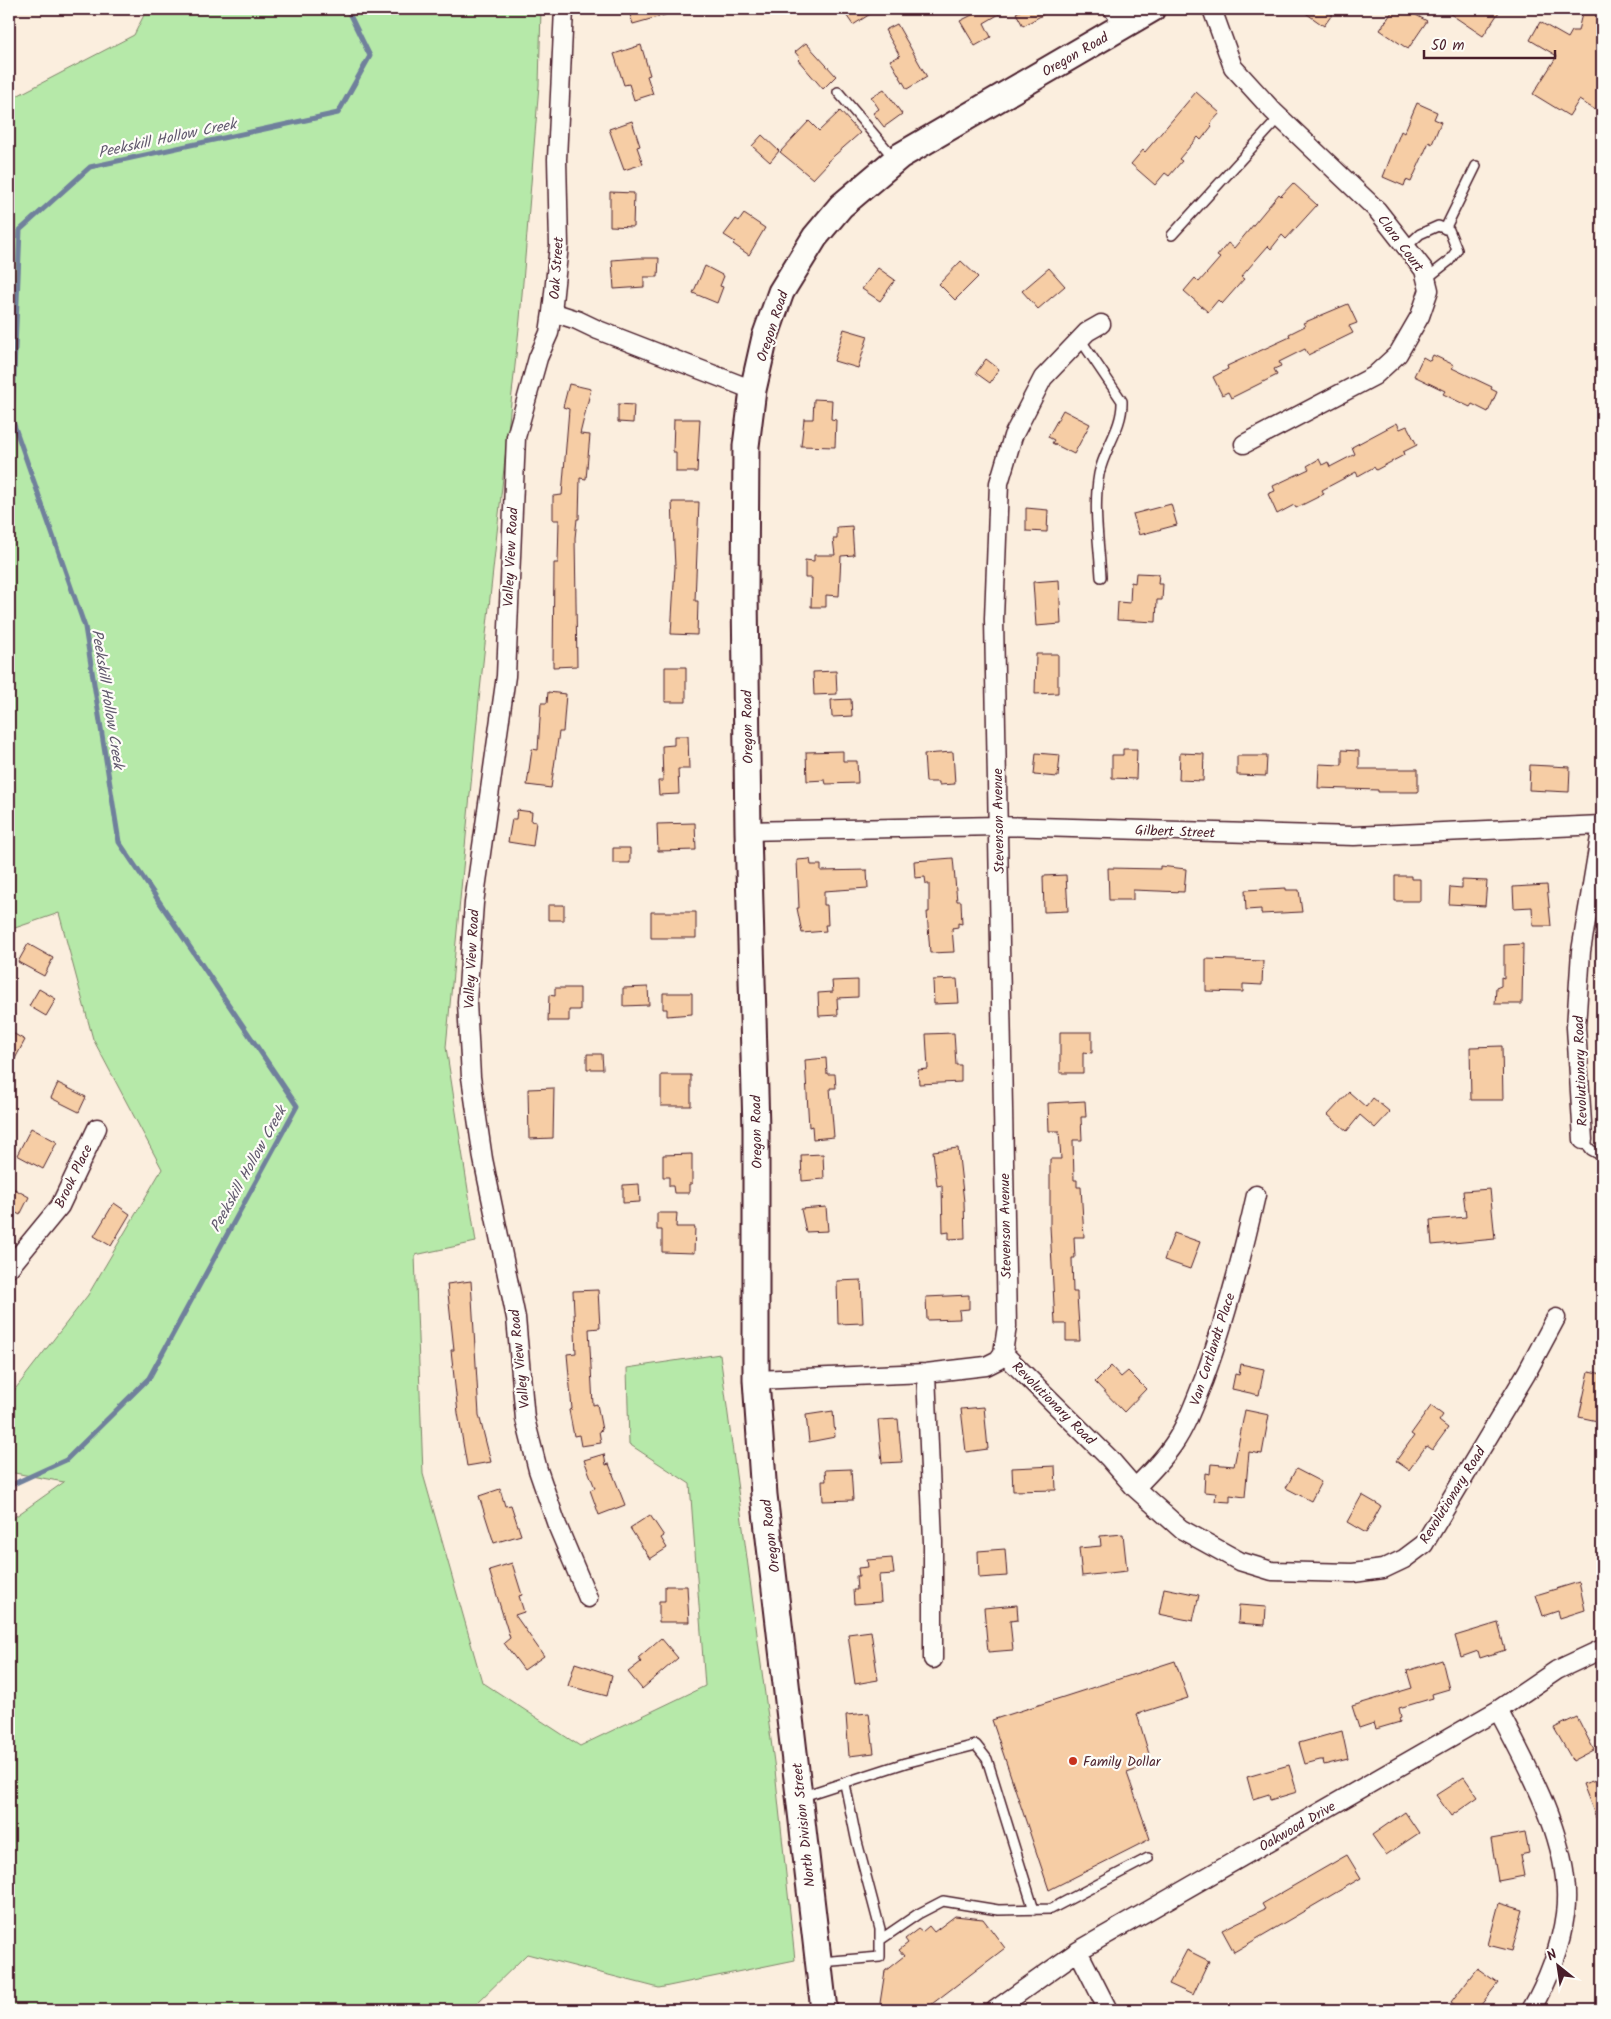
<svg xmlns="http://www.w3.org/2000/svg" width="1611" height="2019" font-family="Kalam,sans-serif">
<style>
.green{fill:#b6e9a9;stroke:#80846a}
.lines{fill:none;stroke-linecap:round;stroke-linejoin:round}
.stream{stroke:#6f809c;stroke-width:5}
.building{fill:#f6cda5;stroke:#4a1f2b}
.lane-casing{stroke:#4a1f2b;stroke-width:12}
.street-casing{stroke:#4a1f2b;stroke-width:21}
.secondary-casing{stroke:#4a1f2b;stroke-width:29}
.lane{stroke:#fdfcf7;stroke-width:9}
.street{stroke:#fdfcf7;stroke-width:18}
.secondary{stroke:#fdfcf7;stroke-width:25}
.poi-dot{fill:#c8321e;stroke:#fdfcf7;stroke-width:2}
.labels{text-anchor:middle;stroke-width:4.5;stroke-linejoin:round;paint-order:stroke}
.street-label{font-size:14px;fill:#4a1f2b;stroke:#fdfcf7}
.poi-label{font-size:14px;fill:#4a1f2b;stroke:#fdfcf7;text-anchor:start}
.water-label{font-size:15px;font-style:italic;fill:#60586d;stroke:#fdfcf7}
</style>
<rect width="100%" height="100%" fill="#fbeede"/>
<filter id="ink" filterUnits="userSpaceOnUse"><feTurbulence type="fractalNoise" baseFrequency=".02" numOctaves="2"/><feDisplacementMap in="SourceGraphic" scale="10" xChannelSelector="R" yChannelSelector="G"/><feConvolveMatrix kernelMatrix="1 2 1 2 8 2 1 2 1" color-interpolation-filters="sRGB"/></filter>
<g filter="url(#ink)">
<path class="green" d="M147,9H541L539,85L520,319L479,700L446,1047L476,1242L415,1255L423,1474L482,1682L580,1746L705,1686L690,1484L629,1444L627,1368L720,1354L775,1770L795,1960L659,1988L527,1954L470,2010H9V1521L64,1482L9,1472V1397L88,1295L162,1169L93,1039L59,913L9,930V100L134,35Z"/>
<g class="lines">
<path class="stream" d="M9,1486L66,1460L149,1378L297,1106L119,842L85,627L12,419L20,230L90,167L338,113L370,56L347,9"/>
</g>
<path class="building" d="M628,9H671L672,13L633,24Z
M842,9H878L853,25Z
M984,9H998L1001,13L984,23L991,37L975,46L960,21Z
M1024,9H1053L1023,26L1016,13Z
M1300,9H1336L1324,26Z
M1394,9H1420L1416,15L1427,21L1408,49L1380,30Z
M1443,9H1501L1483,36Z
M1583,9H1602V114L1579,100L1569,116L1533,94L1557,56L1530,40L1540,22L1568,38L1572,31H1578Z
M897,24L927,77L907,89L890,60L900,56L885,30Z
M806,43L836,76L823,89L798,60L800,58L795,52Z
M641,45L650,75L647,76L653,94L634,100L629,84L624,85L614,54Z
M884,89L902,114L884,127L873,113L879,109L871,97Z
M1196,92L1220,113L1210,124L1212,126L1201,140L1198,137L1179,159L1182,161L1169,176L1165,173L1155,185L1131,164L1143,150L1145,152Z
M1417,103L1437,112L1434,119L1441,122L1432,144L1429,142L1411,182L1406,180L1404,186L1383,177L1401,131L1404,133Z
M840,111L860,133L827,162L828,163L813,179L780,152L809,121L819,131Z
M632,121L640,146L637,147L643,164L624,170L609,129Z
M762,135L779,151L770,162L752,146Z
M1293,183L1317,205L1286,239L1282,235L1271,249L1268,246L1241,277L1244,279L1222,304L1218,300L1208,312L1184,291L1195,278L1199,282L1220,258L1217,256L1228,243L1234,248L1279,194L1281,196Z
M610,192L634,193L633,227L610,226Z
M744,214L765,228L749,255L733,244L735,242L724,235L736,219L739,221Z
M639,258H659L658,277H644V287L614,289L612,260Z
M961,261L978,277L955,300L939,284Z
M705,266L724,276L720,286L723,287L717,303L693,293Z
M878,268L895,280L880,301L862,289Z
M1049,268L1065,286L1038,309L1022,291Z
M1348,304L1357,323L1349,326L1353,333L1308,355L1305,349L1279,362L1281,366L1274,369L1277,375L1231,398L1228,392L1222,395L1213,377L1228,369L1227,366L1290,337L1289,334L1305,326L1303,323Z
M844,329L868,336L858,368L834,361Z
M1433,355L1454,365L1452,368L1492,387L1491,389L1497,392L1488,412L1472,404L1470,407L1443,394L1445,391L1414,376L1423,357L1430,361Z
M986,359L999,369L990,383L976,373Z
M569,384L591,389L580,434L590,435L586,479L580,478L579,519H577L575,538L577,666L553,667L554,563H558L559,520H553V496L562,495L569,409L563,407Z
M814,399L832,400L831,419L836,420L835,447L801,446L804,419H813Z
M618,404L634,405L633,423L618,422Z
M1063,410L1090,424L1074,454L1052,443L1054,440L1048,437Z
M674,419H700L697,472H676V452H673Z
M1397,423L1400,429L1407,426L1417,445L1403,452L1404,455L1376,470L1374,467L1358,476L1356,472L1322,490L1324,494L1296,508L1294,505L1277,514L1268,494L1275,491L1273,486L1309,469L1307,466L1319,459L1322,465L1328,462L1330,467L1355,454L1352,447Z
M672,502H699L695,601H698L697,635L671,634L675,567Z
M1171,504L1177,525L1139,535L1133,514Z
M1026,508L1048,510L1047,532L1026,531Z
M852,526L854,555L841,556L839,596L826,595V607H811L812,578H805V560L814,561V555H835L833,539H837V527Z
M1136,573L1159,574L1158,584H1163L1162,600H1157L1156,622L1117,620L1118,602L1130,603L1131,582L1135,583Z
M1059,580L1061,624L1036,626L1033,582Z
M1036,654H1058V693L1035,694Z
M665,667H686V702H665Z
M836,671L837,694L814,695L813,672Z
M548,692L566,694L563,732H559L551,788L527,785L532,749L538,750L541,703H547Z
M851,699L852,716L832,717L831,700Z
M674,736H688L689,769H678L679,794L659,795L658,781H663L662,746L674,745Z
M1123,749H1137L1136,779L1112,778V755H1123Z
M1342,750L1359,751V769H1418V792H1378V790L1318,788L1319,764L1342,765Z
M843,751V761H857L858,783L826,784L825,780L807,781L806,752Z
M953,752L955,784L939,785V782H926L924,754Z
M1036,753L1060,755L1058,777L1034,775Z
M1180,753L1204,754L1203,781L1179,780Z
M1237,756H1267L1266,776L1237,775Z
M1530,765L1570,767L1569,792L1529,790Z
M517,810L532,812L531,821L536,822L533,846L508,842L512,819H516Z
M695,823L696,850L658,851L657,824Z
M613,848H630V863H613Z
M953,858L957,901H961L962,924L958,923V927L952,928L954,952L930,953L927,912H929V884H926L925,877L915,878L914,861Z
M810,859L811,865H821V871L867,870L868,888L824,891V905H827L828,925H825L826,931L802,933L797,908H799L797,860Z
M1160,866L1186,869L1184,892L1133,890V900H1109L1108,868L1160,869Z
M1066,875L1068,911L1044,912L1043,876Z
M1395,876H1411V879H1420V901H1395Z
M1462,880L1487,881L1485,906L1449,904L1450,887L1462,888Z
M1547,885L1551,926H1533L1532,907L1514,908L1513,887Z
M1286,888V890H1299L1302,912L1261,914V909L1246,910L1245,890Z
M548,905H564V920H548Z
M651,912H696V938H651Z
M28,944L53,958L44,976L18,962Z
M1523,944L1522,1004H1495L1496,988L1501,986V977L1504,978V945Z
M1206,959L1263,961L1262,985L1243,984V992L1206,991Z
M957,979L959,1003L934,1004L933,980Z
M858,980V997L837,998L838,1015L819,1016L818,993L833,992L832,981Z
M648,987L649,1005L623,1006V988Z
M555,988H580V1010H569V1021H548L549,995L555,996Z
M39,989L56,999L46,1016L29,1006Z
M663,993H692V1014L667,1016V1009H663Z
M9,1031L25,1040L9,1070Z
M1060,1032H1092V1053L1083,1052V1073H1060Z
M954,1033L956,1065H961V1082L919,1084L918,1070L928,1069L926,1034Z
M1502,1046L1503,1100H1471L1470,1047Z
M587,1054H602L603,1069H587Z
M826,1058L827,1074H835L836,1088H830L834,1137L813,1139L812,1126L809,1127L805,1060Z
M661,1075H691V1106H661Z
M58,1083L86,1097L79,1112L51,1098Z
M554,1088L553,1138L529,1139L528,1089Z
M1349,1092L1366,1107L1373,1098L1390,1112L1375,1128L1360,1115L1347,1131L1328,1115Z
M1085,1101L1086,1117H1081L1082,1140H1073L1074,1180H1077V1187H1081L1084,1237H1074L1075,1258H1072L1073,1292H1077V1296L1080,1341H1066V1324H1055L1050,1226V1159H1061L1059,1131H1049L1048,1103Z
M31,1128L57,1142L43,1169L17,1155Z
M958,1148L964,1202L965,1238L949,1239V1232L943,1233L942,1185L937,1186L933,1151Z
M692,1154V1184H689V1193H674L673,1186H669V1177H663V1155Z
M823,1154L824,1179L802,1181L801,1155Z
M639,1184L640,1202L623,1203V1185Z
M9,1186L29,1197L20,1215L9,1209Z
M1490,1189L1495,1239L1432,1245L1430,1220L1466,1217L1463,1191Z
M114,1203L130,1214L111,1246L94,1236Z
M826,1207L828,1231L806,1232L801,1209Z
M657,1213H677L676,1227H695L694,1253L662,1252V1230H657Z
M1174,1233L1200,1242L1190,1269L1164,1260Z
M861,1280L863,1323L838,1324L837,1281Z
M471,1281L479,1415L491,1462L467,1466L458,1413L451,1350H454L447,1284Z
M598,1290L600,1328L589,1329L593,1405L597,1404L602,1430L599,1431L601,1443L581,1446L579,1435L574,1436L569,1410L572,1409L567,1354L576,1353L573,1291Z
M969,1295V1309L959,1310L960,1319L927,1320L926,1297Z
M1241,1364L1264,1369L1259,1395L1232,1389L1235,1374L1239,1375Z
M1111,1366L1121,1377L1128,1371L1146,1389L1124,1412L1095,1382Z
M1589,1371L1602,1374V1422L1579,1417Z
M1431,1406L1443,1415L1439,1421L1448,1428L1432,1450L1426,1446L1409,1470L1396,1461L1414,1436L1411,1434Z
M984,1407L988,1449L966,1452L961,1409Z
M1245,1410L1269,1415L1262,1454L1249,1452L1245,1497L1230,1495V1502L1215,1501L1216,1493L1204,1492L1205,1473L1210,1474L1211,1464L1234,1466Z
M833,1411L835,1437L809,1442L806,1415Z
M898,1419L902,1462L882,1463L878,1420Z
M604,1454L606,1465L609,1464L625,1505L599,1515L590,1490L595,1488L584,1460Z
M1055,1466L1056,1490L1013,1491L1012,1468Z
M851,1469L853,1500L823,1501L822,1481H826L825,1470Z
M1296,1469L1321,1482L1311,1501L1286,1488Z
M500,1489L505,1506L511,1505L521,1535L494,1543L479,1496Z
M1362,1495L1381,1506L1366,1533L1347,1522Z
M650,1515L664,1536L661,1538L667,1548L650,1559L630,1528Z
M1123,1534L1127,1571L1082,1576L1079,1548L1101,1546L1100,1536Z
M1005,1549L1007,1576L979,1578L978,1551Z
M892,1558L894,1574L879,1575L881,1602L854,1604L853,1590H857L856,1576H859L858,1568L868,1567L867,1560Z
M512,1563L522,1595L519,1596L524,1612L515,1615L544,1656L524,1670L504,1643L510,1638L489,1570Z
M1579,1582L1585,1610L1560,1618L1558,1611L1543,1616L1536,1595Z
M665,1586H687L689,1622H659V1601H665Z
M1164,1588L1199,1595L1193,1621L1159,1614Z
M1017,1605L1018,1620L1010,1621L1013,1650L988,1652L984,1608Z
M1239,1605L1266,1607L1265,1625L1238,1623Z
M1498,1623L1505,1650L1480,1658L1478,1651L1461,1657L1455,1636Z
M871,1631L878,1680L855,1684L848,1634Z
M661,1638L678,1658L642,1689L628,1672L641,1662L638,1658Z
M1442,1660L1449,1689L1432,1694L1433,1698L1399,1708L1401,1717L1399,1718L1400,1722L1376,1729L1374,1723L1359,1728L1352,1706L1412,1688L1407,1671Z
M1175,1661L1188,1698L1137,1714L1152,1764L1127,1773L1150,1839L1049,1890L992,1720Z
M575,1663L612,1675L607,1696L568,1686Z
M869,1713L874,1753L849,1756L846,1715Z
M1577,1717L1594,1750L1573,1761L1554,1728Z
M1342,1731L1348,1759L1324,1765L1323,1760H1320L1305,1764L1299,1743Z
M1289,1765L1297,1792L1270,1800L1269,1794L1253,1799L1247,1777Z
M1464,1777L1478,1797L1451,1816L1436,1795Z
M1602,1778V1828H1600L1583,1784Z
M1405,1812L1419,1833L1386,1855L1372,1835Z
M1525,1833L1529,1853L1520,1855L1524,1876L1498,1881L1491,1839Z
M1347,1855L1361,1878L1234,1952L1222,1930L1265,1909L1262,1904Z
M1499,1903L1523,1910L1512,1951L1488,1945Z
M955,1916L983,1919L1005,1948L924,2010H886L880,2003L885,1971L904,1956L899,1950L908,1943L905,1939L918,1929L922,1932L929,1926L934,1932Z
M1187,1950L1209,1961L1193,1995L1169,1984Z
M1477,1968L1498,1983L1477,2010H1461L1451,2002Z"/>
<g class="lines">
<defs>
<path id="lane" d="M838,92L894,158
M1445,229L1476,166
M1172,235L1280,117
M1407,246L1420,234L1438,226L1449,230L1457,250L1449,261L1426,279
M1080,339L1122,401C1123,427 1104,449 1099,474C1093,507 1099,543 1101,577
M1583,1140L1591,1150L1602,1156
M800,1797L905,1763L976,1745L987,1759L1034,1910
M880,1940L918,1914L943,1901L998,1910L1051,1909L1148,1858
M821,1962L880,1957V1929L856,1838L845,1784"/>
<path id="street" d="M564,9L557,159L559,245L552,312L577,320L598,330L753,390
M1113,9L1125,25
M1212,9L1233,67L1273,111L1377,210L1424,270L1429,290L1420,316L1398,354L1374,376L1244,444
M552,312L549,333L538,358L516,437L506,676L474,903L467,1002L471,1077L483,1159L516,1318L525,1419L538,1470L557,1525L588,1598
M748,831L998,826L1354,836L1602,825
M1583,1140L1576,1027L1581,951L1602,825
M9,1268L60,1206L97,1128
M1003,1353L1109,1458L1135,1488L1181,1529L1239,1561L1272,1571L1353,1573L1383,1569L1404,1559L1424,1544L1526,1374L1556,1318
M926,1373L933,1542V1659
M756,1380L926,1373L986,1366L998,1360L1003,1353L1007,1326L994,619L999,483L1013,436L1043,378L1087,332L1101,324
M1135,1488C1149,1474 1162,1461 1173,1445C1187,1425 1195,1401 1204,1379C1226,1319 1242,1257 1256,1195
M1498,1710C1528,1767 1574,1848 1565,1914C1561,1946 1547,1982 1531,2010
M1078,1951L1108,2010
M995,2010L1078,1951L1498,1710L1557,1670L1602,1649"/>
<path id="secondary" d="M824,2010L764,1495L756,1380V1129L748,831L745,594L746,446L753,390L765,337L781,292L815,237L841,206L900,156L1152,9"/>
</defs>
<use href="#lane" class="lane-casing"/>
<use href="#street" class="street-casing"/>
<use href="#secondary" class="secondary-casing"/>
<use href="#lane" class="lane"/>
<use href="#street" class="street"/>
<use href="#secondary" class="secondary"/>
</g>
</g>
<circle class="poi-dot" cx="1073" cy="1761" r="5"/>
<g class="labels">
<g class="street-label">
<text transform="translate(1075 54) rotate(-30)" y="5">Oregon Road</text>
<text transform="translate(1401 243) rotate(53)" y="5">Clara Court</text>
<text transform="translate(556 268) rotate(-86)" y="5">Oak Street</text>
<text transform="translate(772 326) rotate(-72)" y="5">Oregon Road</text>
<text transform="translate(510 557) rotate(-87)" y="5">Valley View Road</text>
<text transform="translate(747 727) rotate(-91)" y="5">Oregon Road</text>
<text transform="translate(998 821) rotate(-91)" y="5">Stevenson Avenue</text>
<text transform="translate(1175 831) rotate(2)" y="5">Gilbert Street</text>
<text transform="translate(471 959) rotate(-87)" y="5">Valley View Road</text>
<text transform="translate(1580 1071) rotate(-92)" y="5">Revolutionary Road</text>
<text transform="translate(756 1132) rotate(-91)" y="5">Oregon Road</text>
<text transform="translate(73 1176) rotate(-64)" y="5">Brook Place</text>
<text transform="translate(1005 1226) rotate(-91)" y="5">Stevenson Avenue</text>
<text transform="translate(1212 1349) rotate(-72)" y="5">Van Cortlandt Place</text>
<text transform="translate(519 1359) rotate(-96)" y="5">Valley View Road</text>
<text transform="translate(1054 1403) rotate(45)" y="5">Revolutionary Road</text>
<text transform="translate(1452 1495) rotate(-58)" y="5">Revolutionary Road</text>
<text transform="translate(770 1536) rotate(-97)" y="5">Oregon Road</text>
<text transform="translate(803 1825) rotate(-96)" y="5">North Division Street</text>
<text transform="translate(1297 1826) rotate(-30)" y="5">Oakwood Drive</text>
</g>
<g class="poi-label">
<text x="1083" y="1766">Family Dollar</text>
</g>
<g class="water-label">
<text transform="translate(167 138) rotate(-12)" y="5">Peekskill Hollow Creek</text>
<text transform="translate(108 699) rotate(81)" y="5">Peekskill Hollow Creek</text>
<text transform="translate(248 1169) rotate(-61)" y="5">Peekskill Hollow Creek</text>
</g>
</g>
<rect width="1611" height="2019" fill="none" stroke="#fdfcf7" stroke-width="30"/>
<rect x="15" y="15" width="1581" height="1989" fill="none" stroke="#4a1f2b" stroke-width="2" filter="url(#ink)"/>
<g transform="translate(1558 1966) rotate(330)" stroke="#fdfcf7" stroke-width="4" paint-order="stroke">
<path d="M0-4L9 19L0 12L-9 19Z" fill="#4a1f2b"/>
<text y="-8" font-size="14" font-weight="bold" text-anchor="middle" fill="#4a1f2b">N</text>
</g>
<path d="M1424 50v8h131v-8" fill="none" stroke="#4a1f2b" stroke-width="2.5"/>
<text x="1431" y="50" font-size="15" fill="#4a1f2b" stroke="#fdfcf7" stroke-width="4" paint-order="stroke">50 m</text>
</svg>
